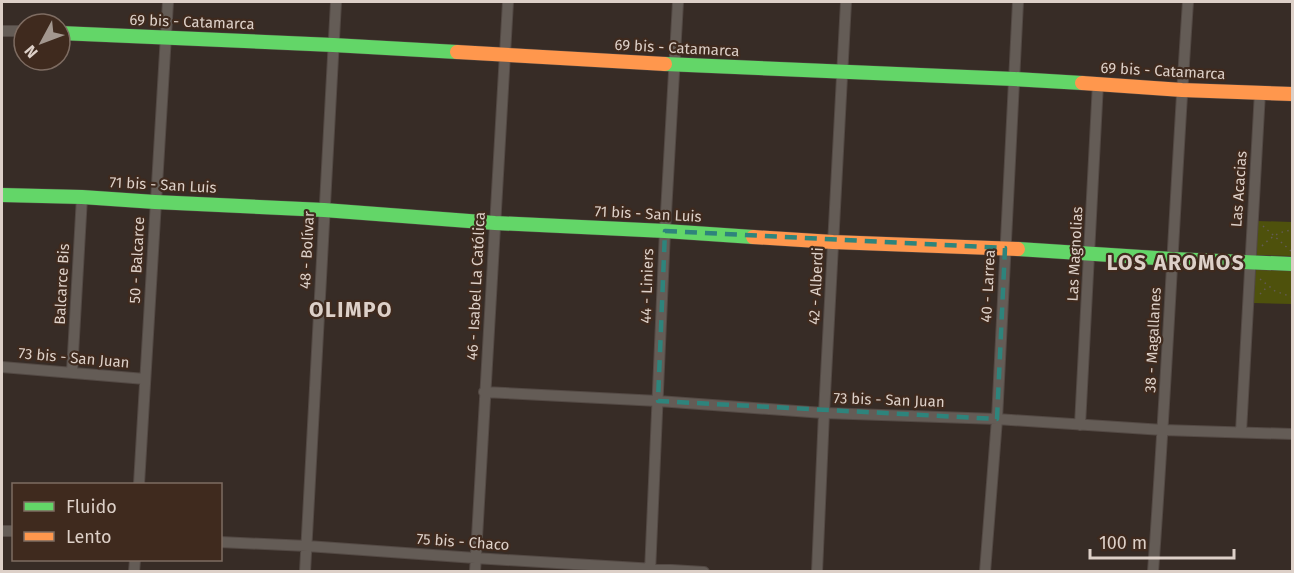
<svg xmlns="http://www.w3.org/2000/svg" width="1294" height="573" font-family="'Fira Sans',sans-serif">
<style>
.green{fill:#4e510c}
.lines{fill:none;stroke-linecap:round;stroke-linejoin:round}
.street-casing{stroke:#534944;stroke-width:12}
.fast-casing{stroke:#534944;stroke-width:15}
.slow-casing{stroke:#534944;stroke-width:15}
.path{stroke:#635b56;stroke-width:1.5;stroke-dasharray:1.5 4.5;stroke-linecap:butt}
.street{stroke:#645c56;stroke-width:10}
.fast{stroke:#63d668;stroke-width:14}
.slow{stroke:#ff974d;stroke-width:14}
.marked{fill:none;stroke:#2e847c;stroke-width:4.5;stroke-dasharray:12 8;stroke-linejoin:round}
.labels{text-anchor:middle;stroke-width:4.5;stroke-linejoin:round;paint-order:stroke}
.street-label{font-size:15px;fill:#ddd0c8;stroke:#3f2a1e}
.district-label{font-size:21px;font-weight:bold;letter-spacing:1.5px;fill:#ddd0c8;stroke:#3f2a1e}
</style>
<rect width="100%" height="100%" fill="#372c26"/>
<path class="green" d="M1257,221L1292,222V256L1256,255Z
M1254,269L1292,270V304L1253,303Z"/>
<g class="lines">
<defs>
<path id="street" d="M2,31H24
M2,367L145,379
M72,372L82,197
M484,392L658,401L824,413L997,419L1163,430L1292,434
M1080,425L1098,83
M1241,432L1260,92
M139,484L168,2
M2,531H14
M220,542L307,546L475,558L704,572
M134,572L135,560
M305,572L336,2
M475,572L508,2
M650,572L665,231L678,2
M817,572L824,413L846,2
M985,572L997,419L1018,2
M1153,572C1167,382 1175,191 1188,2"/>
<path id="fast" d="M60,33L333,45L457,52
M665,64L1014,79L1082,83
M2,195L82,197L155,202L324,210L495,223L665,231L753,237
M1018,249L1172,259L1292,264"/>
<path id="slow" d="M457,52L665,64
M1082,83L1182,90L1292,94
M753,237L833,242L1018,249"/>
</defs>
<use href="#street" class="street-casing"/>
<use href="#fast" class="fast-casing"/>
<use href="#slow" class="slow-casing"/>
<path class="path" d="M1263,226L1291,251
M1262,246C1271,237 1280,231 1292,230
M1260,279L1275,291L1292,297
M1260,294L1267,287"/>
<use href="#street" class="street"/>
<use href="#fast" class="fast"/>
<use href="#slow" class="slow"/>
</g>
<path class="marked" d="M665,231L1005,248L997,419L658,401Z"/>
<g class="labels">
<g class="street-label">
<text transform="translate(192 22) rotate(2)" y="5">69 bis - Catamarca</text>
<text transform="translate(677 48) rotate(3)" y="5">69 bis - Catamarca</text>
<text transform="translate(1163 71) rotate(3)" y="5">69 bis - Catamarca</text>
<text transform="translate(163 185) rotate(3)" y="5">71 bis - San Luis</text>
<text transform="translate(1239 189) rotate(-86)" y="5">Las Acacias</text>
<text transform="translate(648 214) rotate(3)" y="5">71 bis - San Luis</text>
<text transform="translate(307 250) rotate(-87)" y="5">48 - Bolívar</text>
<text transform="translate(1075 254) rotate(-87)" y="5">Las Magnolias</text>
<text transform="translate(137 260) rotate(-87)" y="5">50 - Balcarce</text>
<text transform="translate(62 284) rotate(-87)" y="5">Balcarce Bis</text>
<text transform="translate(476 286) rotate(-87)" y="5">46 - Isabel La Católica</text>
<text transform="translate(647 286) rotate(-88)" y="5">44 - Liniers</text>
<text transform="translate(816 286) rotate(-87)" y="5">42 - Alberdi</text>
<text transform="translate(988 286) rotate(-87)" y="5">40 - Larrea</text>
<text transform="translate(1153 340) rotate(-87)" y="5">38 - Magallanes</text>
<text transform="translate(74 358) rotate(5)" y="5">73 bis - San Juan</text>
<text transform="translate(889 400) rotate(2)" y="5">73 bis - San Juan</text>
<text transform="translate(463 542) rotate(4)" y="5">75 bis - Chaco</text>
</g>
<g class="district-label">
<text x="1176" y="270">LOS AROMOS</text>
<text x="351" y="317">OLIMPO</text>
</g>
</g>
<rect width="1294" height="573" fill="none" stroke="#ddd0c8" stroke-width="6"/>
<rect x="12" y="483" width="210" height="78" fill="#3f2a1e" stroke="#7e6c62" stroke-width="1.5"/>
<rect x="24" y="502" width="30" height="9" fill="#63d668" stroke="#7e6c62" stroke-width="1.5"/>
<text x="66" y="513" font-size="18" fill="#ddd0c8">Fluido</text>
<rect x="24" y="532" width="30" height="9" fill="#ff974d" stroke="#7e6c62" stroke-width="1.5"/>
<text x="66" y="543" font-size="18" fill="#ddd0c8">Lento</text>
<g transform="translate(42 42) rotate(229)"><circle r="28" fill="#3f2a1e" stroke="#7e6c62" stroke-width="1.5"/>
<path d="M0-4.5L10 22L0 15L-10 22Z" fill="#a3978f"/>
<text y="-9" font-size="16" font-weight="bold" text-anchor="middle" fill="#ddd0c8">N</text>
</g>
<path d="M1090 549v9h144v-9" fill="none" stroke="#ddd0c8" stroke-width="3"/>
<text x="1099" y="549" font-size="18" fill="#ddd0c8" stroke="#3f2a1e" stroke-width="4.5" paint-order="stroke">100 m</text>
</svg>
